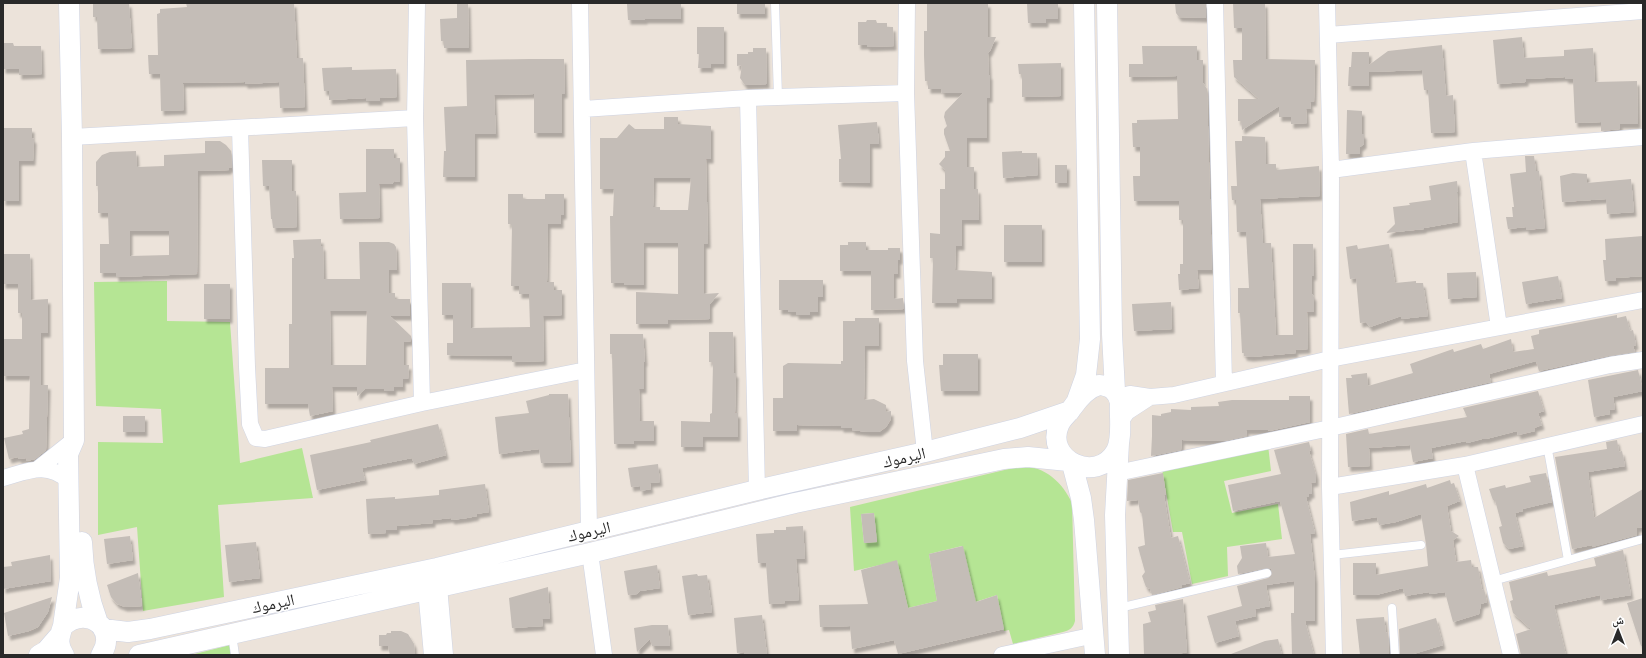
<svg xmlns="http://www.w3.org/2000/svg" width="1646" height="658" font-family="'Alegreya Sans','Noto Naskh Arabic',sans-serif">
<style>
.green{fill:#b5e594;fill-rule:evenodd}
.building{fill:#c4bdb7;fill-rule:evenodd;filter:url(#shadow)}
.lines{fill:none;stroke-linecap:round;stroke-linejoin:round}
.service-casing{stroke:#cfd4e3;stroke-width:9}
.minor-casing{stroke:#cfd4e3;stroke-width:17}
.tertiary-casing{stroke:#cfd4e3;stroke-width:21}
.service{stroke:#fff;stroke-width:8}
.minor{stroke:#fff;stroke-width:16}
.tertiary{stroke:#fff;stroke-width:20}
.labels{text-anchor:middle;stroke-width:3;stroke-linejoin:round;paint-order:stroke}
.street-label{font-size:16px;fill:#292929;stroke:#fff}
</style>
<defs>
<filter id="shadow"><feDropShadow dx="2.5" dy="4.5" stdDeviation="1" flood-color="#0004"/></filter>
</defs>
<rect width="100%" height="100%" fill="#ece3da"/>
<path class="green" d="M167,281V321L230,322L240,463L302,448L313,498L218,505L224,597L143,611L137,527L98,535V442L163,443L161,409L96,406L94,282Z
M1268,445L1271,471L1224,481L1232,513L1278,504L1282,539L1227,547L1228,576L1192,584L1182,532H1173L1162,469Z
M1021,466C1045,466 1063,483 1072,503L1075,621C1073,628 1070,630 1063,632L1013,644L1009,630L1004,631L997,595L969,604L974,596L962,546L929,554L937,601L908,608L897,561L854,571L850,507ZM874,513L877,542L864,543L861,514Z
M230,645L231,655H191Z"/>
<path class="building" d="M93,3H129L132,48L98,49L97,17H93Z
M186,3H294L297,58H303L305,107L280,108L279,82L245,84V82L183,83L184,110L161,111L160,74H149L148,55H158L157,14L160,13V9L187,7Z
M457,3H468L469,48H444V41H441L440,19L457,18Z
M681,3V19H645V20H628L627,4Z
M737,3H765V14H737Z
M927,3H988V37H996L990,51L988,53L989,75H990V98H987V138H967V167H974V189H978L979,220H962V246H956L955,270L992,272V299H957V303H932L933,258H930V233L940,234V189H945V170L939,164L945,157V151H950L944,134V129L947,126L944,117L945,112L963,93H942L941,89H928V81H925L924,55V31H927Z
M1027,3H1058V19H1046V23H1028Z
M1175,3H1206V18L1179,17L1176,13Z
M1233,3H1265L1266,59L1315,60L1314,102H1310L1311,109H1306L1307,123L1291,124V117H1279V106L1242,130L1241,121H1238V99H1259L1234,77L1233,60H1242V28H1234Z
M867,20H876L877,23H887V27H893L894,46L867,47V45H858V22H866Z
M697,27H724V64H711V68H698L699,54H697Z
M1522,37L1524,58L1564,56V50L1593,48L1595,82L1637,81L1638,124H1620V129L1601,131V122L1575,123L1573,79H1566L1565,77L1526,79V82L1497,84L1493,40Z
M3,43H13L14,46H41L42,74L19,75V69H3Z
M1442,45L1446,96L1453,95L1455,132L1431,133L1428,90H1424L1422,70L1369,72V86H1348L1349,67H1351L1352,52H1369V65L1388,51Z
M1142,46H1197V60H1203V83L1207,89L1212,270H1197L1199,288L1179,290L1178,274H1180V264H1183V220H1179V201H1134L1133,176H1140V147H1133L1132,123H1137V120L1178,119L1177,76L1129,77V64H1143Z
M753,48H766L767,84L745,85L740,78L742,65L737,66V54H748V52H753Z
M530,59H564L565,94H562V133H534V94L494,95L496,134H475V177H443L444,151H446L444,107L467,106L466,60Z
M1061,63V96L1022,97V74H1019L1018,64Z
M352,67V70L396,69L397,97L380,98V101H366V98L329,100V91H324L322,68Z
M1347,110L1362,111V134H1364V144L1360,147V154H1346Z
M664,117H678V124L711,126V159H706L708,244H704V294L719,293L710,304V319L668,320V324H636V292L678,294V243H644V285H624V283H611L610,216H613L614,189H600V138H617L629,124L635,129H664ZM654,178H691L688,210H660V207H653Z
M877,122L879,144H870V183L839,182V159H841L838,125Z
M3,128H32V138L34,139L33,161H19V201H3Z
M1242,136L1265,137L1266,164H1276V170L1319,166L1320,196L1260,199L1263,243H1271L1276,335H1293V244H1313L1314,276H1312V294L1314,297V312H1307L1308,349L1295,350L1296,353L1251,357L1244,356V353H1242L1240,313H1238V288H1249L1246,232H1237L1236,200H1232L1231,186H1237L1235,141H1242Z
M205,141H220L226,145L231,151L232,168H229V170L198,171L197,274L116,277V273H100V244H109L108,213H98V186H96V162L102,155L110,152L136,151L137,167L164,166V155L205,153ZM130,231H169V255L130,256Z
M366,149H394V158H400V182L394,181L392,184H379L380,218L340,219L339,193L366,192Z
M1022,151V153H1037L1038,175L1003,178L1002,152Z
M1525,156H1534L1536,171H1539L1545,228L1526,230V227L1508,229L1506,217H1513L1512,207H1514L1510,174L1526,172Z
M262,160H292V191H296L297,227L273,228L272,219H271L269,186H263Z
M1055,165H1067V183H1055Z
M1573,173L1587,174V183L1631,179L1634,212L1607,214L1606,199L1562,202L1560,176Z
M1457,181L1458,191L1457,192L1458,222L1424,228V229L1386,233L1395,224L1393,207L1410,205L1409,203L1431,200L1429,186Z
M508,194H523V199H545V194H564V215H561V224H548L547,282H554V290H562V315L543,316L544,361L512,362V356L447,355V343H453V315H442V283H471V328L530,327L529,294H519V286H511L512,224H508Z
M1004,225H1042V262H1004Z
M1643,236V276L1616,278V281H1605L1603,260H1606L1605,239Z
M321,239V246H323L324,279H360L359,242H389L394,244L396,247L397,270H389V293H395V299H410V316H390L411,336V341L404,342V365H409L408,379H403V387H394V391H385L384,389H365L357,396V387H332L333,411L310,416L308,404H265V368H289V324H292V258H294L293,240ZM330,311H367L366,365H331Z
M848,242H866V250H888V248H900V260H898V274H894V299L903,298L904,309L871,310V271H840V245H848Z
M1389,244L1395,283L1416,281V283H1423L1428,316L1401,319V316L1370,327L1366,322L1360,323L1356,278L1350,279L1346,247L1357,245L1358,249Z
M3,254H30L31,300L48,299V333H41V385H48L46,450L35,459L27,461L26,458L19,459L18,457L9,459L4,438L23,434L22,431L29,429L30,376H3V339H22V313H18V284H3Z
M1476,272L1477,297L1448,299L1447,273Z
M1558,276L1562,298L1526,304L1522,282Z
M779,280H823V297H818V312H810V315H796V312H788V310H779Z
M204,284H230V319H204Z
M1171,302L1172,329L1134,331L1132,304Z
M1617,315V318L1626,316L1630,331L1633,330L1636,345L1633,346L1635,352L1608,356L1539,371L1536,361L1489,374L1491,382L1349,414L1346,378H1352L1351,375L1367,373L1368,386L1413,373L1410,364L1453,349L1454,352L1481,344L1483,349L1511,339L1513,352L1534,349L1531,336L1539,334V330Z
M855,318H879V346H865L864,400L874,399L886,405V412L891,411V419L886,427L879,432H868L852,430V428H841V426L797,425V431H773V398H783V366L788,363L841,364V361H843V321H855Z
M709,332H733L734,373H736L735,413H738V437H703V447H681V421L710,422V414L712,413L713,362H709Z
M610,334H643L645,362H644V389H639L640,421H654V441H634V444H614L612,354H610Z
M943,354H978V391H941L939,365H943Z
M1638,370L1643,391L1613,397L1615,409L1609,410L1610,414L1594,417L1588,380Z
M1538,391L1544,411L1538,413L1542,425L1534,428L1535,431L1518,435L1517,431L1486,439H1482L1467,443L1466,441L1431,448L1433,458L1413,462L1410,445L1369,448L1370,466L1348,467L1346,434L1368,429L1369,434L1467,417L1463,408Z
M549,394H568L571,462L541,463L539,449L499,454L495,417L529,413L526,401L549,395Z
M1289,396H1310V422L1269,431L1268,430H1246L1247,436L1224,441L1182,440L1181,450L1151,456L1152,436V415L1161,416V414L1171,412V409L1191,410V407L1219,406L1218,402L1232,400H1289Z
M123,416H145V432H123Z
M438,424L446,455L414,464L412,458L362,468L365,480L317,490L310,455L371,442L370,440Z
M1617,440L1619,452L1622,451L1625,466L1588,472L1594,518L1643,489V527L1637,528V535L1592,547V545L1572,549L1555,457L1607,449L1606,442Z
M1309,442L1311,450L1309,451L1316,475V482L1311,483L1312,494H1309V497H1306L1315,533L1310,534L1315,579V621H1305L1314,655H1292L1291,613H1294V581L1266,585L1270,606L1255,609L1256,616L1235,621L1239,636L1215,643L1207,616L1242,606L1237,586L1268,578L1272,574L1271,569L1266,568L1238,574L1237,566L1242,558L1240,546L1266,543L1268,557L1295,554L1280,501L1233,511L1228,485L1281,474L1274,450Z
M658,464L660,482L650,483L651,489L640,491V486L631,487L628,468Z
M1163,473L1166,495H1164L1171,538L1178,536L1190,583L1182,585V587L1152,595L1150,589L1146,587L1142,576L1145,572L1138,547L1145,545L1142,514L1140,512L1138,500L1127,501L1128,480Z
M1546,473L1552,502L1522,509L1523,511L1515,513L1523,546L1509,549L1503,543L1499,527L1502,526L1495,500H1493L1489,489L1505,485L1506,488L1531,482L1529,476Z
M1450,480L1451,484L1454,483L1460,501L1447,506L1451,531L1459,536L1453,540L1456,562L1471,560L1472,567H1478L1482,590L1484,589L1487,602L1481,604L1479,614L1453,622L1445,592L1430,594L1429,592L1405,596L1403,588L1376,595H1353V563H1376V575L1428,566L1426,544L1421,514L1396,522L1379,525L1377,517L1352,521L1350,502L1389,491V495L1426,484L1427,488Z
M485,484L489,512L476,514L477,516L467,518L452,520L451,518L433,520V523L397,526V530H386V533L368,534L366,499L395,497V499L439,495V490Z
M874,513L877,542L864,543L861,514Z
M803,526L805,559H796L799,600L784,601L785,603L769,604L766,563H758L756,534L774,533V530H786V527Z
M130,536L133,560L107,564L104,539Z
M256,542L260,578L229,582L225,545Z
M963,546L976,602L997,595L1004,629L898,654L894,640L852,649L850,626L820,627L819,605L868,604L861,570L897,560L908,608L937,601L929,554Z
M1623,550L1631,595L1601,600L1600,595L1554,605L1566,655H1521L1516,634L1531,629L1513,613L1510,601L1513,600L1509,582L1547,572L1548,576L1596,566L1594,558Z
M50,555L51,581L3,589V567L12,566L11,562Z
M657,565L660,588L640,591L637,594L628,595L624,571Z
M138,573L142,606L125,607L117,604L111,597L107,585Z
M697,574L698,576L707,575L712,612L688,615L682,576Z
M548,587L550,619H542L543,626L512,628L509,598Z
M52,597L48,612L38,627L29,631L8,636L4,613Z
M1643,598V646H1641L1627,603Z
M1183,599L1187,652L1173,655H1144L1143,624L1151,622L1148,612L1156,610L1155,605Z
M762,615L767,655H744V652L737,653L734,618Z
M1384,617L1386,633L1388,632L1389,655H1360L1356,619Z
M1436,618L1443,645L1410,655H1400L1399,629Z
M652,625H668L670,646H652L650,639L637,652L634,628Z
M391,631H401L408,634L414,644L415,655H390L388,646H379V635H386L387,633H391Z
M1278,639L1282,655H1232L1231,654L1265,641Z"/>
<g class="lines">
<defs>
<path id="service" d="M775,3L778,97
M1547,445L1568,560
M1332,555L1421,545
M1493,581L1643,539
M1119,608L1267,573
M1392,608L1395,655
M232,634L235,655"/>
<path id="minor" d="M417,3L415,118L422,403
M580,3L589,531
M907,3L906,93L915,361L925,452
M1215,3L1224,383
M1327,3L1331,170L1330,487L1334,655
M1328,35L1643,11
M748,98L757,490
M583,109L748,98L906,93
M240,128L247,367L250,424L256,438L265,439L422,403L586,370
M72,137L415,118
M1473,151L1499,327
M1331,170L1473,151L1643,137
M1119,397L1130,394L1150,397L1174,395L1330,359L1643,300
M1119,423L1127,412L1150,397
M1465,465L1511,655
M39,468L74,440
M1117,473L1330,428L1610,365L1643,360
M3,478C28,471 47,461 69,481
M1330,487L1465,465L1643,424
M590,553L604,655
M438,575L445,655
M423,579L426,589L432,655
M1002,655L1095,635"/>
<path id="tertiary" d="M1107,3L1112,334L1115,391
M1099,385C1111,386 1117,391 1120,402C1119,417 1123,438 1116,451C1097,485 1044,460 1059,425C1062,418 1068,414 1072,408C1079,398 1087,388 1099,385Z
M1076,403L1086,375L1090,339L1084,3
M1119,443L1115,515L1119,655
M1072,464L1081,498L1084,520L1095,655
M82,542C83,571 88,596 98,623
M63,626L70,578L68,454L74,440L72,137L69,3
M103,629L128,632L150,629L437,568L757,490L925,452L1020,428L1070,411
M39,655L46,651L59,636
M64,655C57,645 59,637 63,626C89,604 118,630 101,655
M139,655L590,553L795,503L1004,459L1028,457L1068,461"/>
</defs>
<use href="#service" class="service-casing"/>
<use href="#minor" class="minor-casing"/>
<use href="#tertiary" class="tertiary-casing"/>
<use href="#service" class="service"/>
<use href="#minor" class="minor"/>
<use href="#tertiary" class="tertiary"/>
</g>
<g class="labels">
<g class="street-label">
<text transform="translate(904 457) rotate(-13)" y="6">اليرموك</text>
<text transform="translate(589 531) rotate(-13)" y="6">اليرموك</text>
<text transform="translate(273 603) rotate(-12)" y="6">اليرموك</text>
</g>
</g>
<rect width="1646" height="658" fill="none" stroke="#292929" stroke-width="8"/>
<g transform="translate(1618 630)" stroke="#ffffff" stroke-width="3" paint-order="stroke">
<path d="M0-3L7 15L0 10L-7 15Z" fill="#292929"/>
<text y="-6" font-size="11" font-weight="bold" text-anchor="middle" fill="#292929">ش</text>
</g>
</svg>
